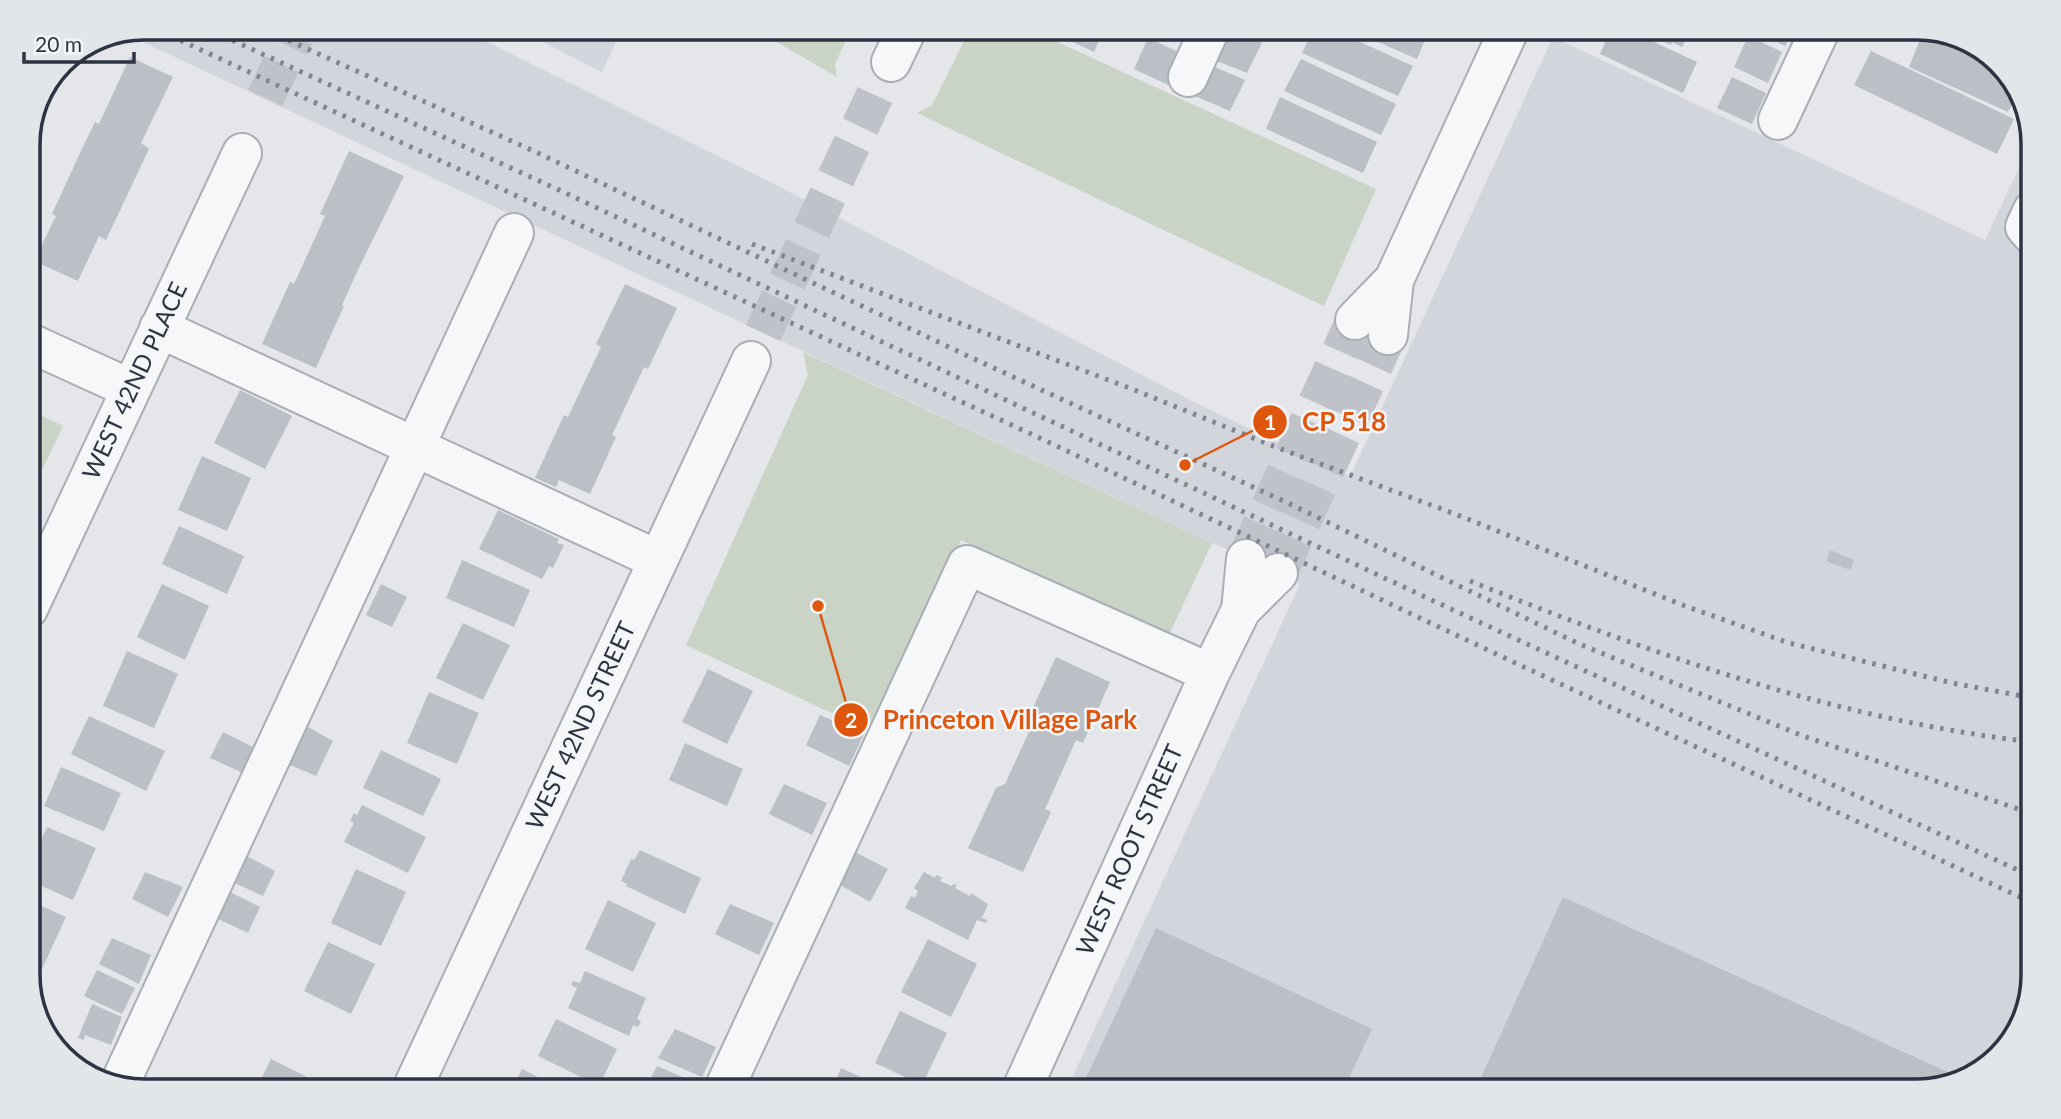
<svg xmlns="http://www.w3.org/2000/svg" width="2061" height="1119" font-family="Lato,sans-serif">
<style>
.built{fill:#d2d5dc}
.green{fill:#c9d3c6}
.building{fill:#bbbfc6}
.lines{fill:none;stroke-linecap:round;stroke-linejoin:round}
.minor-tunnel{stroke:#bfc2c8;stroke-width:38;stroke-dasharray:38 19;stroke-linecap:butt}
.minor-casing{stroke:#a9adb4;stroke-width:42}
.minor{stroke:#f6f7f9;stroke-width:38}
.rail{stroke:#7f8692;stroke-width:5;stroke-dasharray:3.5 7;stroke-linecap:butt}
.labels{text-anchor:middle;stroke-width:5;stroke-linejoin:round;paint-order:stroke}
.street-label{font-size:24px;fill:#2d3441;stroke:#f3f5f7}
.rim{fill:none;stroke:#2d3441;stroke-width:3.5}
.leader{fill:none;stroke:#df570f;stroke-width:2.5}
.callout-dot{fill:#df570f;stroke:#f3f5f7;stroke-width:2.5}
.mark-label{font-size:21px;text-anchor:middle;font-weight:bold;fill:#fff}
.callout-label{font-size:26px;text-anchor:middle;font-weight:bold;fill:#df570f;stroke:#f3f5f7;stroke-width:5;stroke-linejoin:round;paint-order:stroke}
</style>
<rect width="100%" height="100%" fill="#e4e6ea"/>
<path class="built" d="M620,34L602,72L529,35Z
M473,35L776,185L1200,405L1350,477L1553,37L1985,240L2033,138V975L2021,1027L1975,1075L1917,1091H1066L1300,584L132,37Z"/>
<path class="green" d="M1036,32L1376,189L1324,306L917,113L932,105L968,33Z
M849,33L835,64L837,77L763,34Z
M803,352L1212,543L1168,637L961,540L872,732L686,645L808,375Z
M28,409L63,426L28,500Z"/>
<path class="building" d="M1611,29H1626L1697,62L1683,93L1600,54Z
M1637,29H1691L1682,47L1672,42L1671,45Z
M1751,29H1794L1785,46Z
M1429,30L1417,59L1353,31H1367Z
M1192,31L1186,44L1158,32Z
M1225,31H1236L1262,43L1247,73L1212,59Z
M1312,31H1336L1413,66L1398,96L1302,53Z
M1052,32H1103L1094,52Z
M1923,32L1999,67L2014,80L2018,93L2008,112L1909,67Z
M1748,36L1782,52L1768,83L1734,67Z
M1956,37L1969,40L1977,48L1956,38Z
M1148,38L1183,54L1168,85L1134,69Z
M1871,51L2014,119L1997,154L1854,85Z
M130,57L173,77L141,143L149,149L106,240L99,236L78,281L34,261L56,216L52,214L80,153L95,122L99,124Z
M1301,59L1396,104L1381,135L1284,91Z
M1210,65L1245,80L1230,111L1195,96Z
M1732,77L1766,93L1752,124L1717,108Z
M1280,97L1377,142L1363,173L1266,129Z
M349,151L404,176L356,274L342,305L344,306L316,368L262,344L290,282L294,284L325,216L320,214Z
M625,284L677,308L648,369L644,367L612,435L616,437L590,494L559,480L556,487L535,478L564,415L568,417L601,347L596,344Z
M240,390L292,416L265,469L214,443Z
M202,456L251,478L227,531L178,510Z
M498,510L559,539L557,543L564,545L553,568L549,566L542,579L479,549Z
M179,526L244,556L227,594L162,564Z
M1830,550L1854,560L1850,570L1826,561Z
M462,560L530,590L514,627L446,598Z
M162,584L209,606L185,660L137,637Z
M381,584L407,597L392,627L366,615Z
M463,623L510,645L483,700L436,678Z
M127,651L178,674L154,728L103,706Z
M1056,657L1110,682L1083,743L1076,740L1056,785L1045,809L1051,812L1023,872L968,848L996,788L1005,784L1033,723L1034,719L1031,712Z
M708,669L753,691L727,744L682,722Z
M429,692L479,713L457,764L407,743Z
M820,715L864,734L849,766L806,745Z
M89,716L165,751L146,791L71,754Z
M301,723L333,741L316,776L283,762Z
M223,732L255,748L243,773L210,758Z
M685,743L743,769L727,806L669,780Z
M381,750L441,779L423,816L363,788Z
M61,767L121,793L104,831L44,806Z
M784,784L827,803L812,835L769,814Z
M362,805L426,837L408,873L344,842L354,823L350,821L354,813L357,815Z
M47,827L96,848L73,900L28,880V869Z
M849,849L888,869L870,902L835,882Z
M640,850L701,878L685,914L626,886L627,884L621,881L631,859L634,860Z
M243,854L275,871L263,896L230,881Z
M356,869L406,892L381,946L331,923Z
M145,872L183,887L168,917L132,899Z
M924,872L935,878L936,875L942,877L940,881L952,886L953,884L957,885L955,888L970,896L971,893L988,904L982,918L987,920L986,923L977,920L968,940L905,908L911,896L915,898L918,891L914,888Z
M228,891L260,907L248,933L216,918Z
M1563,897L1963,1079L1917,1091H1475Z
M28,900L66,917L42,969L28,963Z
M608,900L656,923L633,972L585,949Z
M730,904L774,923L759,955L715,934Z
M1156,928L1372,1029L1343,1091H1080Z
M112,938L151,955L139,984L99,964Z
M928,939L977,964L951,1017L901,992Z
M328,942L375,964L351,1014L304,991Z
M97,970L135,988L122,1014L84,996Z
M585,971L646,998L637,1019L641,1021L638,1027L633,1025L629,1036L568,1008L577,988L571,985L573,981L580,983Z
M92,1004L122,1017L111,1045L85,1035L84,1040L78,1038Z
M900,1011L947,1033L922,1085L875,1063Z
M556,1019L617,1049L599,1086L538,1056Z
M675,1029L716,1047L702,1077L658,1058Z
M271,1059L319,1083L315,1091H255Z
M657,1066L701,1085L698,1091H644Z
M82,1068L96,1076L94,1079L81,1069Z
M841,1068L892,1091H831Z
M522,1069L565,1091H511Z"/>
<g class="lines">
<path class="minor-tunnel" d="M265,98L295,36
M763,333L875,95
M1246,559L1355,320
M1278,573L1388,335"/>
<defs>
<path id="minor" d="M891,62L905,33
M1188,77L1209,31
M1778,120L1821,28
M2033,210L2025,227L2033,236
M1355,320L1394,280L1509,30
M159,328L658,560
M1388,335L1394,280
M28,342L131,389
M28,609L242,153
M1241,610L1246,559
M119,1085L514,233
M411,1091L751,361
M723,1091L967,565L1210,673
M1021,1091L1210,673L1241,610L1278,573"/>
</defs>
<use href="#minor" class="minor-casing"/>
<use href="#minor" class="minor"/>
<path class="rail" d="M171,36L1029,433L1511,661L2033,903
M223,36L559,190L1425,597L2033,877
M279,36L527,148L985,364L1290,504L1577,643L1803,736L2033,814
M752,244L1132,389L1278,448L1455,514L1685,606L1789,643L1952,683L2033,698
M1470,581C1652,654 1837,720 2033,742"/>
</g>
<g class="labels">
<g class="street-label">
<text transform="translate(135 381) rotate(-65)" y="8">WEST 42ND PLACE</text>
<text transform="translate(581 726) rotate(-65)" y="8">WEST 42ND STREET</text>
<text transform="translate(1130 850) rotate(-66)" y="8">WEST ROOT STREET</text>
</g>
</g>
<path d="M0 0H2061V1119H0ZM144 40H1917A104 104 0 0 1 2021 144V975A104 104 0 0 1 1917 1079H144A104 104 0 0 1 40 975V144A104 104 0 0 1 144 40Z" fill="#e3e6e8" fill-rule="evenodd"/>
<path class="rim" d="M144 40H1917A104 104 0 0 1 2021 144V975A104 104 0 0 1 1917 1079H144A104 104 0 0 1 40 975V144A104 104 0 0 1 144 40Z"/>
<path class="leader" d="M1185 465L1270 422M818 606L851 720"/>
<g class="callout-dot">
<circle cx="1185" cy="465" r="7"/>
<circle cx="818" cy="606" r="7"/>
<circle cx="1270" cy="422" r="18"/>
<circle cx="851" cy="720" r="18"/>
</g>
<g class="mark-label">
<text x="1270" y="430">1</text>
<text x="851" y="728">2</text>
</g>
<g class="callout-label">
<text x="1344" y="431">CP 518</text>
<text x="1010" y="729">Princeton Village Park</text>
</g>
<path d="M24 52v10h110v-10" fill="none" stroke="#2d3441" stroke-width="3.5"/>
<text x="35" y="52" font-size="21" fill="#2d3441" stroke="#f3f5f7" stroke-width="5" paint-order="stroke">20 m</text>
</svg>
